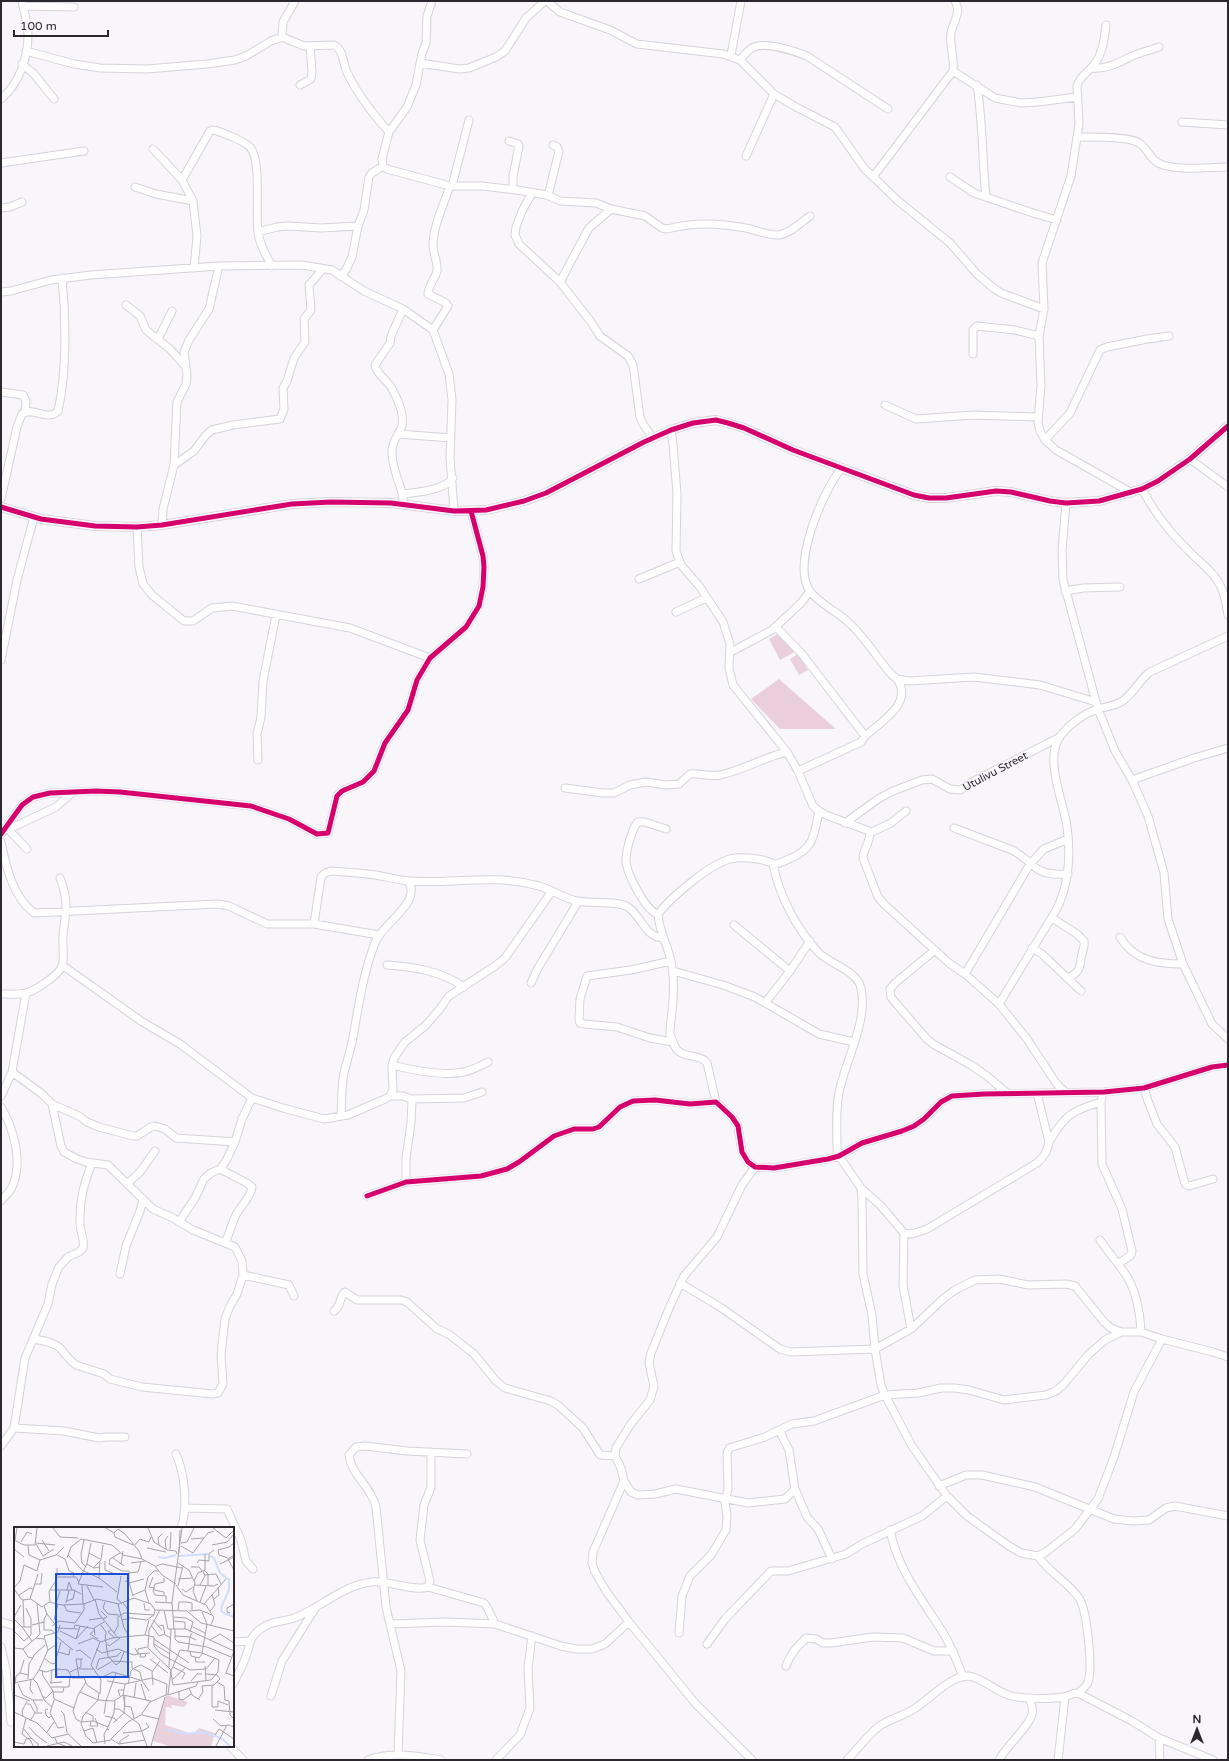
<svg xmlns="http://www.w3.org/2000/svg" width="1229" height="1761" font-family="'Varela Round',sans-serif">
<style>
.green{fill:#ead2dd}
.forest{fill:#eacedb}
.lines{fill:none;stroke-linecap:round;stroke-linejoin:round}
.minor-casing{stroke:#d6d3da;stroke-width:9}
.tertiary-casing{stroke:#d6d3da;stroke-width:10}
.minor{stroke:#fefefe;stroke-width:7}
.tertiary{stroke:#fefefe;stroke-width:8}
.cycleway-casing{stroke:#f8f4fd;stroke-width:8}
.cycleway{stroke:#d6006c;stroke-width:5}
.labels{text-anchor:middle;stroke-width:3;stroke-linejoin:round;paint-order:stroke}
.street-label{font-size:11px;fill:#2b272f;stroke:#f8f4fd}
.inset-river{fill:none;stroke:#cfdefc;stroke-width:2}
.inset-road{fill:none;stroke:#a6a3a9;stroke-width:1}
.view{fill:#1d4ed8;fill-opacity:0.15;stroke:#1d4ed8;stroke-width:2}
.inset-edge{fill:none;stroke:#2b272f;stroke-width:2}
</style>
<rect width="100%" height="100%" fill="#f8f6fb"/>
<path class="green" d="M798,654L808,670L799,675L790,659Z"/>
<path class="forest" d="M780,633L798,650L780,660L769,639Z
M779,679L836,729H780L751,699Z"/>
<g class="lines">
<defs>
<path id="minor" d="M432,1L427,16L426,43L422,53L416,85L407,107L389,132L382,159L383,166L387,169L450,186H482L517,190L547,195L560,201L596,203L611,209L645,216L662,228L667,229C695,222 717,223 746,228C756,230 769,236 779,235C791,233 800,223 810,216
M547,1L560,12L610,30L637,44L723,54L740,60L774,94L796,107L835,127L864,168L897,200L950,243L977,274L992,287L1001,293L1044,309
M23,6L74,7
M1106,25C1104,40 1103,54 1093,66C1087,73 1080,76 1077,86L1079,124L1071,176L1042,263L1044,309L1039,336L1041,385L1038,423L1040,431L1045,440L1056,450L1132,493
M282,37L283,22L295,1
M26,51L74,64L100,68L147,69L207,64L235,60L246,56L271,41L282,37L304,46L334,45C343,49 343,62 346,70C356,93 373,114 389,132
M731,55L741,1
M740,60C744,56 748,49 754,47C767,42 794,51 807,56L888,109
M420,63L459,69L469,68L496,57L505,51L526,18L545,1
M22,64L34,74L54,99
M1091,68C1105,70 1118,63 1130,57C1139,53 1150,50 1159,47
M953,71L995,98L1021,103L1038,102L1077,97
M300,85L311,79L312,72L310,46
M977,85C983,122 982,160 986,197
M1,99C19,84 28,58 28,35C28,24 24,12 22,1
M1182,122L1228,125
M1078,137C1091,137 1129,136 1139,143C1149,149 1150,162 1163,165C1183,171 1208,167 1228,167
M509,141L518,144L519,146L513,176V190
M153,149L182,180
M746,156L774,94
M1,163L84,151
M873,177L953,71C955,58 949,46 951,33C953,21 962,13 955,1
M950,177L974,193L1033,213L1057,220
M450,186C444,204 433,226 433,246C433,254 438,262 437,271C435,279 428,286 428,294L446,303L448,306L433,330L449,374L452,400L450,457L454,511
M452,186L469,120
M135,187L156,194L193,201
M532,193L522,211L516,227L515,235L519,244L560,282L591,322L600,336L628,356L633,365L640,417L643,424L653,438
M548,196L559,151L557,147L553,145
M1,208L10,207L22,202
M258,232L277,227L288,226L321,228L358,226
M194,268L197,236L193,201L182,180L210,131L213,130C222,132 244,141 250,147C262,161 255,213 258,232C259,244 266,255 272,266
M340,276L346,270L352,257L358,226L364,210L369,177L372,173L383,166
M560,282L589,228L611,209
M1,292L11,291L51,280L91,275L219,266L302,265L332,270L364,291L403,309L433,330
M126,305L140,316L146,330L170,349L185,366
M403,309L391,336L390,343L375,365C376,374 387,380 391,387C395,394 399,403 401,410C407,435 393,432 392,451C391,470 403,486 404,505
M158,339L172,311
M973,354V330L977,326L1015,330L1039,336
M1,392L23,395L26,401L25,412
M885,405L916,419L973,415L1038,417
M671,430L673,444L677,494L676,551L681,565L700,587L723,622L730,644L729,668L733,685L787,752L798,771L813,806L819,811L826,815L869,831C872,840 863,849 863,858L878,897L884,904L949,963L965,974L999,1004L1027,1039L1056,1083L1065,1092
M398,434L451,438
M1045,440L1070,413L1100,350L1107,347L1147,339L1169,336
M1190,459L1228,487
M174,465L194,451L206,435L212,430L233,425L280,419L284,409L283,388L287,381L294,358L305,342L304,319L311,310L309,285L323,269
M841,469C823,491 791,565 810,591C820,605 837,611 848,622C865,637 877,658 891,674L897,679L909,681L974,677L1040,685L1096,702
M1142,489C1154,512 1170,533 1189,551C1198,561 1210,569 1217,580C1224,590 1226,603 1228,615
M403,494C418,492 443,491 453,478
M1,499L17,427L22,414C33,406 48,422 58,411C67,372 66,318 62,278
M1066,503L1062,550L1063,580L1098,709L1115,751L1132,780L1148,816L1164,873L1168,919L1183,964L1212,1024L1228,1039
M162,525L163,509L174,465L177,402L186,384L187,375L184,352L189,340L209,309L219,266
M137,527L139,567L143,584L152,595L184,621H193L212,608L232,606L350,628L430,658
M639,579L680,562
M1065,591L1083,588L1120,587
M676,612L706,598
M776,627L802,654L865,736L861,742L798,771
M731,652L772,630L801,603L810,591
M1,660L17,580L34,517
M865,736C881,722 914,703 897,679
M258,760L257,734L261,717L263,681L276,615
M1132,780L1194,758L1228,748
M565,788L603,793H614L630,785L646,782L666,785L679,784L690,774C700,773 710,777 720,775C744,770 764,757 787,752
M845,823L878,799L893,791L922,780L932,779L950,789L960,790L974,781L1060,737
M6,827L27,849
M954,828L1012,850C1038,864 1031,876 1068,874
M9,829L56,807L73,792
M870,833L891,823L906,811
M1,834L22,805L33,797L50,793L96,791L120,792L251,806L289,819L317,834L328,833L337,796L342,791L363,782L374,771L385,743L408,710L417,680L430,658L466,627L479,606L483,587L484,567L483,556L471,511
M1,842C6,867 13,897 34,913L217,904L229,906L267,924H314L379,935
M773,864C779,895 796,928 818,952C829,964 857,970 861,988C868,1020 847,1058 840,1088C835,1107 837,1130 837,1149L839,1156L861,1188L881,1206L904,1233L912,1234L927,1229L1037,1163C1044,1157 1048,1151 1049,1142L1037,1093
M658,914C646,912 626,872 626,860C626,851 632,828 638,822H645L666,829
M1052,918L1077,934L1084,941C1085,946 1083,949 1082,954C1079,968 1082,970 1068,978
M314,924L321,877L325,873L331,871C346,872 361,873 376,875C387,877 398,880 409,881C451,884 494,874 535,885C550,888 562,898 577,901C591,904 617,900 628,907C642,917 645,937 663,938
M734,925L790,971
M1120,937C1134,961 1158,964 1183,964
M1032,948L1042,954L1081,991
M935,950L895,983L890,989L891,997L894,1001L926,1038L933,1044L971,1065L987,1076L1008,1094
M671,961L631,970L587,976L580,999L579,1020L580,1023L584,1024L617,1027L650,1038L673,1042C678,1059 692,1053 704,1060L707,1063L716,1102
M62,965L141,1021L180,1044L252,1098L283,1108L324,1119L348,1115L385,1099L390,1096L393,1090L392,1065L394,1058L405,1042L425,1026L439,1010L449,996L495,966L505,958L552,891
M387,965C415,967 441,971 464,987
M673,971L723,985L755,997L819,1034L854,1042
M965,974L1030,864L1044,849L1068,839
M531,983L538,968L578,902
M1,994C9,994 18,995 26,993C35,991 59,975 62,966C65,956 62,945 63,935C66,910 69,902 60,878
M765,1003L790,971L810,941
M999,1004L1055,912C1069,887 1071,855 1067,827C1064,802 1043,758 1061,735C1070,724 1084,714 1097,709C1105,707 1114,706 1121,702C1133,695 1139,680 1150,672L1228,636
M673,1042L670,1035V1029C673,1004 676,981 670,957C666,942 659,930 658,914C670,898 710,864 730,859C739,857 753,858 763,860C767,861 771,863 775,864C780,864 784,861 789,859C814,849 814,836 819,811
M392,1065C412,1070 444,1076 464,1072C473,1070 480,1066 488,1062
M12,1072L42,1094L52,1104L61,1146L64,1152L77,1159L86,1162L108,1165L153,1209L173,1218L193,1230L235,1247L242,1261L243,1275L289,1285L294,1296
M1144,1088L1148,1101L1157,1124L1175,1147L1185,1184L1189,1186L1213,1179
M1,1096L12,1072L26,993
M390,1096H403L411,1099L412,1101L411,1123L406,1158V1182
M411,1099L464,1098L482,1092
M1101,1102L1102,1164L1122,1209L1132,1251L1131,1255L1118,1264
M52,1104L79,1116L87,1122L99,1127L133,1136H137L151,1127L155,1126L165,1129L176,1138L235,1142
M1,1107C14,1129 24,1165 11,1189C9,1193 4,1197 1,1201
M341,1116C342,1102 341,1087 344,1073C347,1060 352,1046 354,1032C359,1002 364,971 375,943C382,923 423,903 408,881
M1049,1142C1065,1115 1071,1111 1101,1102L1102,1097
M220,1169L247,1183L252,1187C251,1198 240,1206 236,1215C231,1224 230,1234 225,1242
M127,1184L140,1172L155,1151
M861,1188L862,1201L863,1274L872,1315L875,1349L881,1385L885,1395L912,1446L947,1496L967,1516L1009,1546L1021,1553L1038,1556L1046,1552L1075,1529L1098,1499L1114,1457L1134,1392L1162,1339
M367,1196L406,1182L481,1176L507,1169L519,1162L554,1136L574,1129H593L599,1127L620,1107L633,1101L655,1100L690,1104L716,1102L732,1117L738,1126L742,1152L748,1162L755,1167L774,1168L828,1159L839,1156L862,1143L902,1131L914,1126L924,1119L941,1102L952,1096L984,1094L1104,1092L1144,1088L1212,1067L1228,1065
M179,1222L195,1198L204,1179L211,1173L220,1169L226,1161L235,1142L242,1119L252,1098
M904,1233L903,1285L911,1329
M1100,1240C1108,1252 1118,1263 1126,1275C1137,1292 1140,1312 1141,1332
M120,1274L126,1246L140,1211L143,1200
M680,1283L720,1307L780,1349L791,1352L875,1349L911,1329L943,1299L955,1290L975,1280L999,1279L1028,1285L1066,1284L1075,1286L1104,1322L1111,1328L1121,1332H1141L1162,1339L1213,1352L1228,1357
M334,1311C341,1307 339,1297 345,1292L357,1300H401L407,1302L436,1328L450,1335L474,1354L496,1381L505,1388L551,1401L559,1406L583,1428L600,1455L615,1456
M34,1339C43,1341 55,1342 61,1349C66,1355 69,1360 76,1365L104,1374L110,1379L142,1387L213,1394L218,1393L223,1384L221,1354L225,1319L230,1306L237,1294L243,1275
M14,1428L64,1431L99,1438L106,1437H125
M782,1429L781,1434L789,1450L795,1489L807,1517L818,1529L832,1559
M1,1446L14,1428L25,1358L48,1304L52,1284L59,1267L68,1257L79,1252L83,1248C85,1238 80,1232 80,1224C79,1203 84,1182 92,1163
M176,1454C185,1474 188,1507 181,1528
M624,1481L631,1492L638,1495L655,1494L676,1489L748,1503L785,1499L795,1489
M939,1486L966,1475H982L1035,1487L1114,1519L1133,1521L1149,1520L1166,1508L1175,1506L1228,1516
M185,1508L227,1509L241,1540L246,1561L253,1569
M890,1530C898,1570 921,1598 942,1631C951,1645 957,1661 963,1677
M1038,1556C1049,1573 1067,1581 1079,1598C1087,1610 1093,1668 1088,1682C1086,1687 1082,1690 1078,1693
M428,1587L484,1603L487,1607L495,1624
M1,1622L15,1626
M390,1624L446,1622L495,1624L561,1646L576,1649H592L605,1644L629,1622
M679,1633L682,1596L690,1576L711,1555L726,1530L727,1516L725,1502L728,1489L727,1454L729,1448L765,1437L792,1424L814,1421L885,1395L918,1393L941,1388H955L969,1390L1004,1400L1046,1395L1056,1391L1064,1384L1088,1355L1105,1340L1121,1332
M233,1642L250,1641
M707,1644L725,1619L771,1571H788L846,1554L862,1544L922,1516L947,1496
M1,1647L6,1669L11,1722
M786,1666C790,1654 797,1647 806,1638L816,1639L823,1643H831L873,1637L903,1638L934,1651H953
M233,1684C238,1674 244,1664 247,1653C251,1642 249,1639 259,1630C270,1621 282,1622 294,1618C321,1608 341,1586 371,1582C387,1580 415,1592 428,1587L430,1581L420,1540L424,1505L431,1487V1452
M271,1696L282,1661L316,1607
M1159,1738L1160,1760
M230,1746L243,1760
M398,1755L401,1671L386,1607L376,1507C371,1486 351,1475 349,1455L356,1447L365,1446L407,1451L467,1454
M368,1760C392,1751 417,1756 441,1760
M496,1760L520,1735L530,1708L528,1668L532,1636
M752,1760L695,1703L629,1622L606,1591L595,1572L592,1563L593,1552L624,1481L621,1468L615,1456L616,1448L630,1425L650,1400L654,1386L649,1363L651,1353L670,1306L684,1276L717,1237L742,1185L755,1167
M847,1760C857,1750 870,1732 881,1725C890,1719 903,1716 914,1709C929,1700 950,1676 968,1676C982,1677 997,1693 1012,1696C1022,1699 1053,1699 1063,1697C1069,1696 1072,1693 1078,1693L1132,1721L1159,1738L1213,1760
M999,1760C1007,1745 1029,1727 1032,1714C1034,1708 1031,1703 1029,1698
M1058,1760L1065,1697"/>
<path id="tertiary" d="M1,507L41,519L95,526L137,527L162,525L292,504L331,502L391,503L454,511L486,510L524,501L546,493L644,442L671,430L693,423L716,420L728,423L744,428L793,450L914,495L929,498H946L996,491L1011,492L1050,501L1066,503L1099,501L1142,489L1158,481L1190,459L1228,426"/>
</defs>
<use href="#minor" class="minor-casing"/>
<use href="#tertiary" class="tertiary-casing"/>
<use href="#minor" class="minor"/>
<use href="#tertiary" class="tertiary"/>
<defs>
<path id="cycleway" d="M1,507L41,519L95,526L137,527L162,525L292,504L331,502L391,503L454,511L486,510L524,501L546,493L644,442L671,430L693,423L716,420L728,423L744,428L793,450L914,495L929,498H946L996,491L1011,492L1050,501L1066,503L1099,501L1142,489L1158,481L1190,459L1228,426
M1,834L22,805L33,797L50,793L96,791L120,792L251,806L289,819L317,834L328,833L337,796L342,791L363,782L374,771L385,743L408,710L417,680L430,658L466,627L479,606L483,587L484,567L483,556L471,511
M367,1196L406,1182L481,1176L507,1169L519,1162L554,1136L574,1129H593L599,1127L620,1107L633,1101L655,1100L690,1104L716,1102L732,1117L738,1126L742,1152L748,1162L755,1167L774,1168L828,1159L839,1156L862,1143L902,1131L914,1126L924,1119L941,1102L952,1096L984,1094L1104,1092L1144,1088L1212,1067L1228,1065"/>
</defs>
<use href="#cycleway" class="cycleway-casing"/>
<use href="#cycleway" class="cycleway"/>
</g>
<g class="labels">
<g class="street-label">
<text transform="translate(995 771) rotate(-28)" y="4">Utulivu Street</text>
</g>
</g>
<g transform="translate(14 1527)">
<rect width="220" height="220" fill="#f8f6fb"/>
<path d="M152,168L174,175L170,180L157,178L158,181L152,180L151,198L179,207L185,201L201,206L197,219H155L139,214Z" fill="#ead2dd"/>
<path class="inset-river" d="M165,29L194,27M196,29L200,31L206,46L215,53V63L207,81L208,85L220,90M144,30L151,31L162,28M153,202L171,207L191,205L207,211L216,219"/>
<path class="inset-road" d="M39,1L46,10L64,11M92,1L100,6L104,2L111,7L125,24L128,32L141,39L148,48L162,57M134,1L140,15L153,23L162,24L163,27M199,1L212,11L220,3M100,6L101,10L119,18M177,12L190,11L194,6L200,4M0,13L10,18H21L23,1M1,13L3,1M28,13L35,24M70,13L67,27L68,36L71,39M7,15L13,5L18,7M22,16L41,18M77,16L73,36L64,57L89,60M167,16L173,15L180,1M22,17L29,29L40,22M14,18L15,28L26,33L42,28L50,20M145,18L144,11L148,7M198,18L213,15L220,7M120,19L126,12L135,15L137,10M167,19L179,26L190,11M133,21L152,25M0,22L10,30M152,22L151,13L154,9M156,22L157,5M75,26L86,32M106,26L96,32L95,37L108,44H115V55M165,26L166,3M43,28L51,32L55,44L60,46L59,50M54,28L69,44M220,28L214,32L220,43M53,31L57,20L67,12L98,18L109,28L128,32M99,31L110,39M214,31L205,28L204,23L215,20L220,16M91,34V43L101,47M117,36L131,34M164,36L175,43L181,56L179,64L183,74M183,36L185,33L195,34V27L200,23M73,37L80,41L86,40M107,37L109,24M206,37L220,30M142,39L148,37L168,41M177,40H185L188,44M79,41L87,33L89,18M190,43L194,47V59M70,44L85,51L103,65M115,46L124,45L127,35M191,48L202,47L207,57M107,49L103,72L108,76M44,50H62L65,55M139,50L135,60L141,61M85,51L86,34M150,51V55L141,57L139,64L141,68L152,69V75M164,52L178,51M111,54L115,55L119,69M180,54L184,46L191,43V27M115,56L130,52M21,57H27L28,46M68,58L69,77M162,58L169,68L192,78L198,88M180,58L200,59L204,57M186,58L191,49L189,44M73,59L80,73M164,59L169,39M0,61L6,54L10,38L23,44L26,33M0,62L8,73L17,72L28,80L35,75L48,78L70,77L83,72L105,77L120,71L137,77L141,83L173,84L187,96L220,104M168,62L172,65L179,60M36,63H60L67,67M53,63L55,55L58,63M131,63L135,76M140,63L150,65V68M5,68L16,61L19,62M119,68L131,63L134,50L140,44H145M16,72L24,47M81,72L85,87L104,111M200,72L205,68L204,60M9,73L10,100M52,74L59,72L61,63M36,75L35,64L43,52V41M91,75L89,81L94,87L105,88M141,75L158,76M186,75L192,59M52,76L55,63M109,76L113,81L115,91M130,76L131,83H136M42,77L46,64M104,77L110,101L115,109M190,77L212,52M50,78L53,84L67,86M30,79L33,87L30,92V103H38L40,106M150,83L154,102H172L220,124L212,146L220,149M164,83L165,75H172L178,76V83M87,84L93,90L89,92M175,84L186,83L198,88L200,90L197,98M196,84L201,78L198,67M188,85L193,97M216,86L213,85V81L220,77M33,87L44,101L64,102M0,90L7,78M159,90L172,91L179,95L176,105M0,92L8,100H17M40,93L44,77M75,93L88,91M108,93L117,91L133,93L140,88L141,83M139,93L148,103M159,94L171,95V102M18,98L30,95M87,98L92,105L91,114L95,119L106,111M137,98L145,109L151,107M38,99L45,94L61,96L70,83V77M145,99L149,98L151,108L157,111M8,100L18,114M179,100L191,106M60,101L61,98L81,102M160,102L158,75L168,1M161,102V112L164,115L193,120L217,130M81,103L76,107L84,112M97,103L94,105L101,111M0,104L10,114L17,108V92L12,81M46,104L62,112L74,99M100,106L104,99V90L110,86L140,88M81,108L80,101L90,95M131,108L135,93M161,109L176,110L178,106M43,110L59,123M22,111L26,107L23,77M62,112L66,99M140,112L175,136M196,113L206,107L220,116M64,117L79,111L87,115L98,111L131,108L140,110V119L147,127L176,143L192,142L201,131M92,117L94,129L102,138L106,135L110,125M140,117L156,127M0,121L9,122L22,111L30,112M121,121L124,127L136,126M9,122L14,130L19,131M82,122L88,126L104,122L120,128L124,127V122L133,120M34,123L30,109L44,105L46,98M62,124L66,123L77,132M174,124L176,110L182,113M176,124L177,129L185,131L189,126M44,125L55,128L56,122M127,126L126,130H131L132,126M188,126L193,97M181,130L182,135H191M31,132L38,137L42,136M136,132L154,146M10,133L6,146L15,148M97,134L117,135M118,134V141L126,145L128,154L135,164M191,139L192,154M155,140L157,102M159,140L171,146L168,152M65,142H79M82,142L85,132L103,129L107,125M25,143L34,123L43,117L42,112M28,143L29,149L39,164L40,172L60,181M83,143L97,135M56,145L67,140V132M43,148L42,132L47,115M65,150L62,132H69M86,151L99,145L126,153M14,152L15,137L21,127L31,118M17,152L16,162L19,167M19,152L23,156L30,173L38,180M158,153L172,140M93,154L111,157M177,154L183,147H188M203,155L210,159L211,173L215,174L216,188L220,192M0,156L19,152L25,143L32,145L42,142L54,143L58,151H70L73,158L85,166L84,173L100,174L109,168L111,157L138,151L153,157L152,167M36,156L48,155M37,156L38,142M1,157L2,149L6,146M4,157L9,168L19,173H29M114,157L117,144L120,141L127,138L138,144M127,157L132,173M139,158L138,145L146,134M198,159V180H204V174L214,178M37,160H55L56,150M175,161L178,168L186,173M165,164V172L169,173L177,167M39,165H49L50,160M66,165L84,173L69,189L67,197L72,209L79,216L97,213M86,167L87,153L77,138L86,115M0,168L16,174M154,168L182,159L184,155M28,169L32,171L39,164M106,169L104,163H110M120,171L122,156M184,172L189,165L188,159L200,158L206,152L203,148L192,147M19,173L23,181V185M40,173L36,186L44,201L50,200M92,174L102,146M13,177H16L21,186M111,178L109,168L137,174M111,179L117,180L120,191M34,182L31,183L32,188L35,191L37,189M100,182H105L125,197L133,219M201,183L220,185M47,184L50,187L53,206M0,185L23,196L38,211L54,207L67,219M71,185L79,189V194M90,187L92,174M110,187L111,168M128,188L145,192M91,189L100,191L103,194M9,190L8,184L13,174M12,191L8,207L17,214L19,219M199,192L207,199L215,198L220,200M16,194L21,186H28M77,194L76,199H84L81,191M67,195L62,192L59,184L64,168L72,155M67,195L79,194L94,200M99,196L109,187M15,200L23,209M9,201L17,211M95,203L93,202L100,186L101,174M70,204L79,201L83,216M33,205L40,195M109,206L128,204L135,200L132,196M22,208L33,216M201,208L205,202L220,212M41,211L43,216L51,219M131,213L105,217L97,212L114,195L127,188L136,175L154,167L157,144L166,123L188,126L205,133L204,145L197,153L159,158L157,146V143L134,121L135,103L146,83M0,215L10,217L12,212L17,211L24,217V219M91,217L90,207L93,202M106,217V214L115,208M33,219L50,215L58,219M137,219L151,170M202,219L213,198"/>
<path class="view" d="M42,47H114V150H42Z"/>
<rect width="220" height="220" class="inset-edge"/>
</g>
<rect width="1229" height="1761" fill="none" stroke="#2b272f" stroke-width="4"/>
<g transform="translate(1197 1729)" stroke="#f8f4fd" stroke-width="3" paint-order="stroke">
<path d="M0-3L7 15L0 10L-7 15Z" fill="#2b272f"/>
<text y="-6" font-size="11" font-weight="bold" text-anchor="middle" fill="#2b272f">N</text>
</g>
<path d="M14 30v6h94v-6" fill="none" stroke="#2b272f" stroke-width="2"/>
<text x="20" y="30" font-size="12" fill="#2b272f" stroke="#f8f4fd" stroke-width="3" paint-order="stroke">100 m</text>
</svg>
